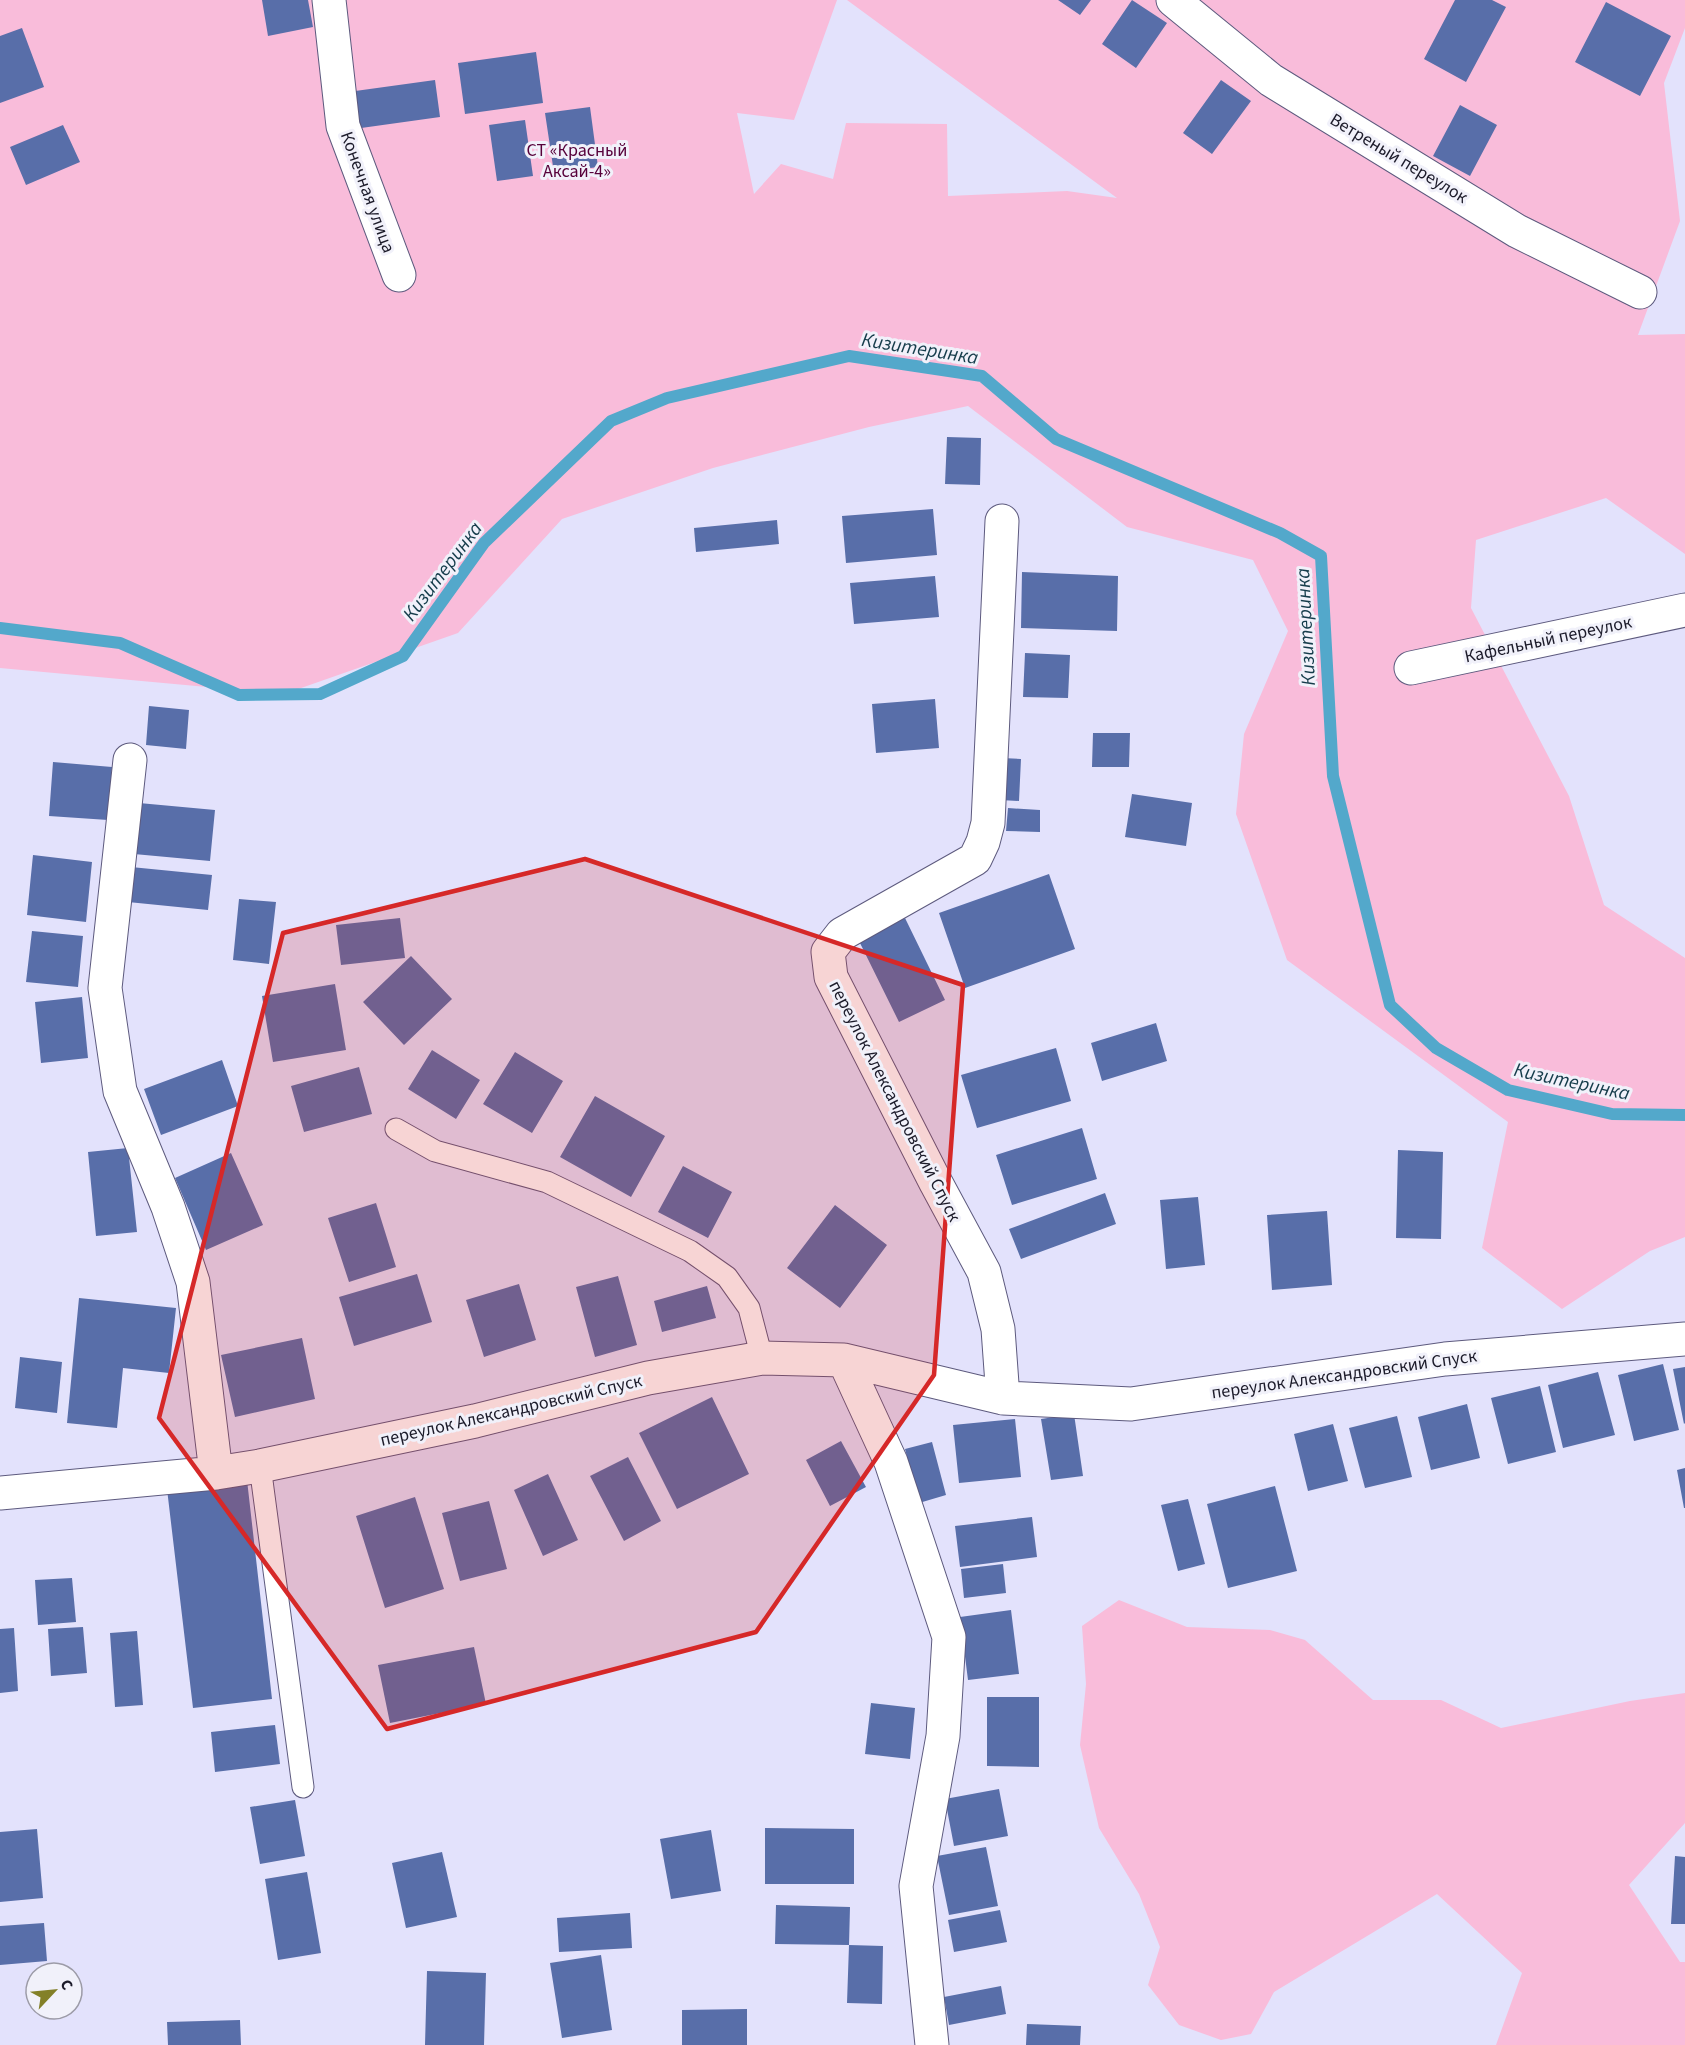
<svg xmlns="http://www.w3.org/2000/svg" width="1685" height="2045" font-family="'Source Sans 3',sans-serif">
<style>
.green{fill:#f9bcda}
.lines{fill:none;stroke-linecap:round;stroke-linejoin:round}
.stream{stroke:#53a8cb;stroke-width:12}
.building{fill:#586ea9}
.lane-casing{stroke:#5d5a7e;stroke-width:23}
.street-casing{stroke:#5d5a7e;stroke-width:35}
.lane{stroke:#fff;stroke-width:21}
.street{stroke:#fff;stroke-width:33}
.marked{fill:#d62828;fill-opacity:0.2;stroke:#d62828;stroke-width:4.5;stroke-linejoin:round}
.labels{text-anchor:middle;stroke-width:6;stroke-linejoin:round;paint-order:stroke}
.park-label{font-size:18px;fill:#57013a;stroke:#f1f1fa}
.street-label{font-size:18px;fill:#1c1b2a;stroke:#f1f1fa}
.water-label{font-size:20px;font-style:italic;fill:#153c4b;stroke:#f1f1fa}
</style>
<rect width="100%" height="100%" fill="#e3e2fc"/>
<path class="green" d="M0,0H837L794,120L737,113L754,194L781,164L833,179L846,123L947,124L948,196L1067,191L1117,198L847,0H1685V28L1664,83L1680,221L1638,335L1685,334V554L1606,498L1476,540L1471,608L1569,796L1604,905L1685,958V1237L1650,1251L1562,1309L1482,1248L1508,1122L1287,960L1236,814L1244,734L1288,631L1253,560L1127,527L968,406L869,427L713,468L562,519L458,633L284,694L0,668Z
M1119,1600L1187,1627L1270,1630L1305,1640L1373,1700H1441L1501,1728L1630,1701L1685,1693V1823L1629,1885L1680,1962H1685V2045H1496L1522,1973L1437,1894L1274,1992L1251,2034L1221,2040L1179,2025L1148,1985L1160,1947L1139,1894L1099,1828L1080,1745L1086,1684L1082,1626Z"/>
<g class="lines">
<path class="stream" d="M0,628L120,643L239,695L320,694L403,656L484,543L611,421L667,398L849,356L982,376L1056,439L1280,533L1321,556L1333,776L1390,1005L1436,1048L1508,1090L1612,1114L1685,1115"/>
</g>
<path class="building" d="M262,0H308L313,27L268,36Z
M1058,0H1091L1080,15Z
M1132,0L1167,23L1136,68L1102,44Z
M1455,0H1492L1506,7L1466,82L1424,59Z
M1606,2L1671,36L1640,96L1575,62Z
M22,28L44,87L0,103V36Z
M536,52L543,103L465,114L458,63Z
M435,80L440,117L354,129L348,92Z
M1221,80L1251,101L1212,154L1183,133Z
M1460,105L1497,125L1470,176L1433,156Z
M590,107L598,167L554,173L545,113Z
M525,120L533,176L497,181L489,125Z
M63,125L80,162L26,185L10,147Z
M947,437L981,438L980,485L945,484Z
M933,509L937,555L846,563L842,516Z
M777,520L779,544L696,552L694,528Z
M1022,572L1118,576L1117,631L1021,628Z
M935,576L939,617L854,624L850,583Z
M1025,653L1070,655L1068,698L1023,697Z
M935,699L939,748L876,753L872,704Z
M149,706L189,710L186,749L146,745Z
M1093,733H1130L1129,767H1092Z
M1002,758L1021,759L1019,801L1000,800Z
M53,762L112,767L108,820L49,816Z
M1132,794L1192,803L1186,846L1125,837Z
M139,803L215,810L210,861L134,854Z
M1008,808L1040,810V832L1006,831Z
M33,855L92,862L86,922L27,915Z
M131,867L212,875L208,910L128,902Z
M1049,874L1075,949L965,988L939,913Z
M239,899L276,902L269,964L233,960Z
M400,918L405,958L341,965L336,925Z
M905,918L945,1000L899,1022L859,941Z
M32,931L83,936L78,987L26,982Z
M411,956L452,999L404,1045L363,1002Z
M335,984L346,1050L273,1062L262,996Z
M82,997L88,1058L41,1063L35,1002Z
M1156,1023L1167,1061L1102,1081L1091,1043Z
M1056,1048L1071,1101L977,1128L961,1075Z
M432,1050L480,1080L456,1119L408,1089Z
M515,1052L563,1081L532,1133L483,1104Z
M222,1060L238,1106L161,1135L144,1089Z
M359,1067L372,1114L304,1132L291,1086Z
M595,1096L665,1136L631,1197L560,1157Z
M1082,1128L1097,1179L1012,1205L996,1155Z
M128,1148L137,1232L96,1236L88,1152Z
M1398,1150L1443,1152L1441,1239L1396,1238Z
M231,1153L263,1225L206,1250L175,1178Z
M683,1166L732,1192L708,1238L658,1212Z
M1105,1193L1116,1224L1021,1259L1009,1229Z
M1198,1197L1205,1265L1166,1269L1160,1200Z
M376,1203L396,1267L349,1282L328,1218Z
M835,1205L887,1245L840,1308L787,1268Z
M1327,1211L1332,1285L1272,1290L1267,1215Z
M417,1274L432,1322L354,1346L339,1297Z
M618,1276L637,1345L595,1357L576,1287Z
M519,1284L536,1340L484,1357L466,1300Z
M707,1286L716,1318L662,1332L654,1301Z
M79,1298L176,1308L169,1373L123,1368L117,1428L67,1423Z
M302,1338L315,1399L235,1417L221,1355Z
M20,1357L62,1362L57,1413L15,1408Z
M1663,1364L1679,1430L1634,1441L1618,1375Z
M1685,1367V1423L1684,1424L1673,1369Z
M1598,1372L1615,1435L1563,1448L1548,1385Z
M1540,1386L1556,1452L1508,1464L1491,1398Z
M712,1397L749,1474L677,1509L639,1433Z
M1467,1404L1480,1458L1431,1470L1418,1417Z
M1074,1414L1083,1476L1051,1480L1041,1419Z
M1397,1416L1412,1477L1365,1488L1349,1428Z
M1015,1419L1021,1477L959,1483L953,1425Z
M1333,1424L1348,1481L1308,1491L1294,1434Z
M841,1441L866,1487L830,1506L806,1460Z
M932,1442L946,1495L919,1503L905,1449Z
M628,1457L661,1521L624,1541L590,1476Z
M1685,1468V1508H1684L1677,1470Z
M548,1474L578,1540L543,1556L514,1490Z
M247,1480L272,1699L193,1708L167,1489Z
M1275,1486L1297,1571L1228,1588L1207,1504Z
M415,1497L444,1589L385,1608L356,1516Z
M1188,1499L1205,1564L1178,1571L1161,1505Z
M489,1501L507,1569L460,1581L442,1513Z
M1032,1517L1037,1557L960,1567L955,1526Z
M1003,1564L1006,1593L964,1598L961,1569Z
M72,1578L76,1622L38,1625L35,1580Z
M1011,1610L1019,1674L968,1680L960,1617Z
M83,1627L87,1673L51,1676L48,1629Z
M14,1628L18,1691L0,1693V1629Z
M137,1631L143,1705L115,1707L110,1633Z
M474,1647L486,1704L390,1723L378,1665Z
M987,1697H1039V1767L987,1766Z
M871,1703L915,1708L910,1759L865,1754Z
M275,1725L280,1764L215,1772L211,1732Z
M999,1789L1008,1836L954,1846L945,1799Z
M295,1800L305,1856L260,1864L250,1807Z
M765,1828L854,1829V1884H765Z
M37,1829L43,1898L0,1902V1832Z
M711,1830L721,1891L671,1899L660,1839Z
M986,1847L998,1906L949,1915L937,1856Z
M442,1852L457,1917L406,1928L392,1863Z
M1675,1856L1685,1857V1924H1671Z
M307,1872L321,1953L278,1960L265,1879Z
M776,1905L850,1907L849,1945L775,1944Z
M1000,1910L1007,1942L954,1952L948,1920Z
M630,1913L632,1948L559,1952L557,1918Z
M44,1923L47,1961L0,1965V1926Z
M849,1945L883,1946L882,2004L847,2003Z
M601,1955L612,2030L562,2038L550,1963Z
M427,1971L486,1973L484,2045H425Z
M1001,1986L1006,2014L949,2025L944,1997Z
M747,2009V2045H682V2010Z
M240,2020L241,2045H168L167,2022Z
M1027,2024L1081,2026L1080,2045H1026Z"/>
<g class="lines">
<defs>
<path id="lane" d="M396,1129L435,1151L547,1182L690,1251L727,1277L749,1308L762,1358
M260,1466L303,1787"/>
<path id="street" d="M329,0L343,126L399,275
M1173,0L1271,80L1517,231L1640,292
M1002,521L988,823L983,842L975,859L842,934L828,952L831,977L936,1183L984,1272L998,1329L1003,1398
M1411,668L1685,610
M130,760L105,988L120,1091L168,1207L193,1282L216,1473
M844,1360L891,1462L949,1637L943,1736L916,1886L932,2045
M0,1493L216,1473L260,1466L475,1421L648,1378L762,1358L844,1360L1003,1398L1131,1404L1445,1359L1685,1339"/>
</defs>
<use href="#lane" class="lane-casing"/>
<use href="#street" class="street-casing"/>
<use href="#lane" class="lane"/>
<use href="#street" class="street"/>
</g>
<path class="marked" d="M585,859L963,985L934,1375L756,1632L387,1729L159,1418L283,933Z"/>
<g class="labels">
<g class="park-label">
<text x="577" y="156">СТ «Красный<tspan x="577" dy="21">Аксай-4»</tspan></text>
</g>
<g class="street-label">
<text transform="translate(1399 158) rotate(31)" y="6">Ветреный переулок</text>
<text transform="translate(368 192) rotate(70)" y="6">Конечная улица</text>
<text transform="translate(1548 639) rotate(-12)" y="6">Кафельный переулок</text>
<text transform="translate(895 1101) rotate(63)" y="6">переулок Александровский Спуск</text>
<text transform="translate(1344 1374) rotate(-8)" y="6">переулок Александровский Спуск</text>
<text transform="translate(511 1410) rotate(-13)" y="6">переулок Александровский Спуск</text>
</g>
<g class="water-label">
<text transform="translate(920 348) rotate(9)" y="7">Кизитеринка</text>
<text transform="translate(442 571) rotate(-53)" y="7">Кизитеринка</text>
<text transform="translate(1305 627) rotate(-93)" y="7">Кизитеринка</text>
<text transform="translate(1572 1081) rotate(12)" y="7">Кизитеринка</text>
</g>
</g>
<g transform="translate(54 1991) rotate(64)"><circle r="28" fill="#f1f1fa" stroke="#9c9ba7" stroke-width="1.5"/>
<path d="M0-4.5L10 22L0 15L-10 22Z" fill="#838028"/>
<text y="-9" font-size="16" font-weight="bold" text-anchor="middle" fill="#1c1b2a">С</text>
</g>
</svg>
